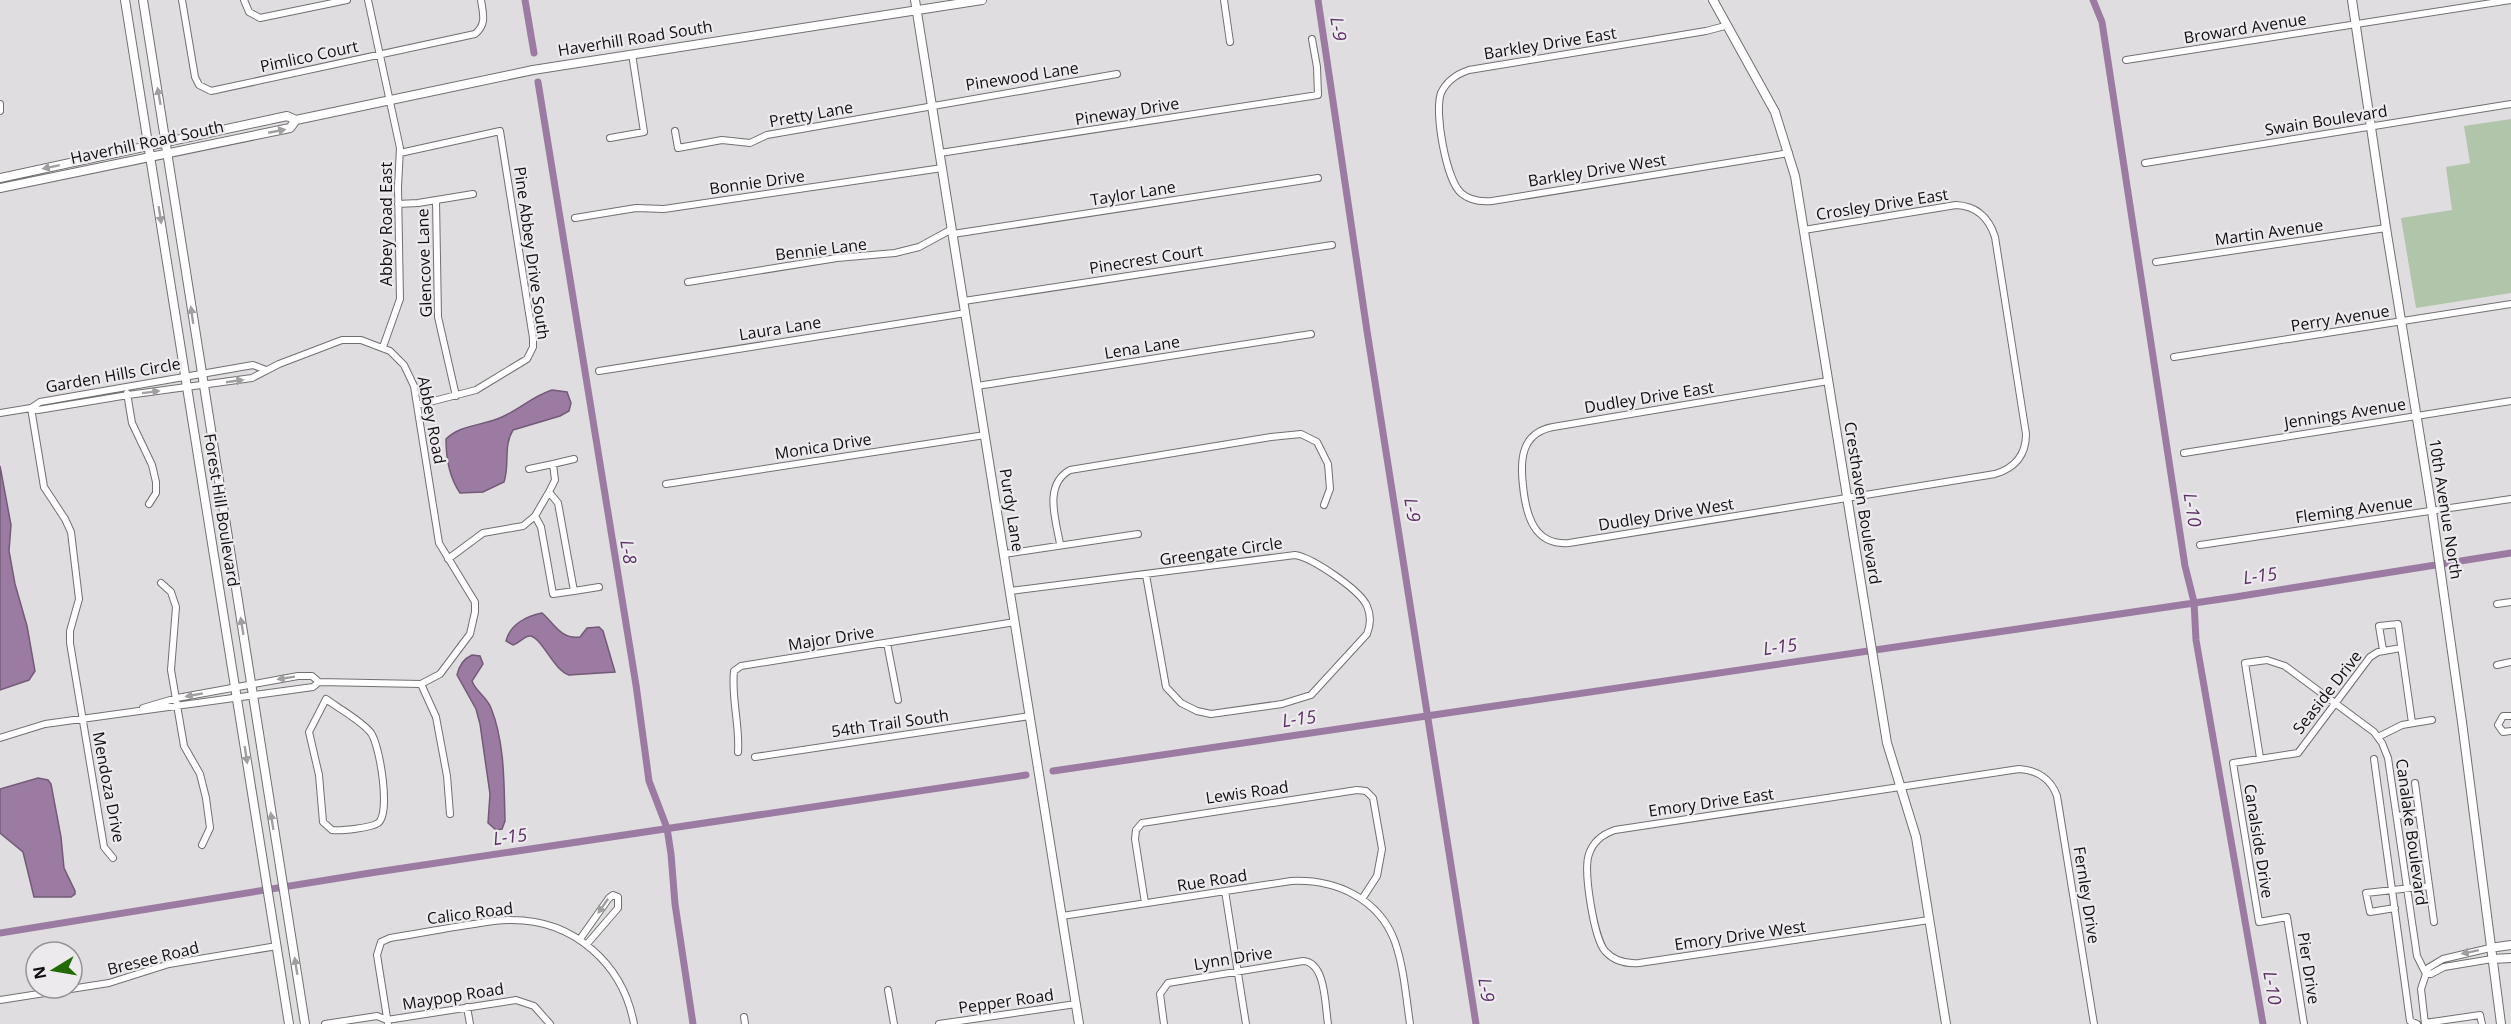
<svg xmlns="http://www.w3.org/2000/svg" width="2511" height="1024" font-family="'Open Sans',sans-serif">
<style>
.green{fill:#b0c5aa}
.water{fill:#9c7ba3;stroke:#725b77;stroke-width:1.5}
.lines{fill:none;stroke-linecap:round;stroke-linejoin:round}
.canal{stroke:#9c7ba3;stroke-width:7}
.street-casing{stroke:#726f72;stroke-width:8}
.secondary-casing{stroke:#726f72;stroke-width:10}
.street{stroke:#fff;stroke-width:6}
.secondary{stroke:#fff;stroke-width:8}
.oneway{fill:#a09fa0}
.labels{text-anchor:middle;stroke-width:4.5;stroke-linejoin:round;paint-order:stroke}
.street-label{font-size:16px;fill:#111011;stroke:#edeaee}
.water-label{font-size:18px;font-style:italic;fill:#5a2f63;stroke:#edeaee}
</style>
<rect width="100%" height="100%" fill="#e0dde1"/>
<path class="green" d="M2511,119V293L2416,308L2401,218L2452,210L2446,167L2470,163L2464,126Z"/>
<path class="water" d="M552,390L567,392L571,403L569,411L560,416L513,430C503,446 510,464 504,482L483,492L460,493C449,477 446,458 446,439C461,424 483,426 502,417C520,409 533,396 552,390Z
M0,466L11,525L9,551L15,584L27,626L35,671L29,680L0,690Z
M542,613C554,623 561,640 580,637L587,628L599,627L603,631L615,672L569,675C553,670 541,635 529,636C523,637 520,643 513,645L506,641C510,624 527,616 542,613Z
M472,655L480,656L483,664L472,681C476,692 487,697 491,708C505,743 504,785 505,821L502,829L496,830L488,823L490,794L480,724L476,709L457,675C459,666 463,659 472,655Z
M38,778L48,780L51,784L61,837L64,868L75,891V894L71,897H34L23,852L0,833V789Z"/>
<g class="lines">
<path class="canal" d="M525,0L534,53
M1318,0L1367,331L1476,1024
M2093,0L2102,22L2185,566L2194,602L2196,640L2263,1024
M538,82L636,685L649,781L667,828L671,854L675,904L693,1024
M1053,771L2235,597L2511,553
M0,933L370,873L1026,775"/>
<defs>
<path id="street" d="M182,0L195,77L199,85L211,91L475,34C487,24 483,14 481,0
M244,0L249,12L260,18L347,0
M368,0L400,148L398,187L400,299L383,347
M1224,0L1230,42
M1725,26L1706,31L1469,70C1457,74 1447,80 1441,93C1434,112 1446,179 1461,193C1469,200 1481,202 1492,201L1789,153
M2126,60L2511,0
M0,104V111
M675,131L678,148L722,140L750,143L767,135L1117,74
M610,138L644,132L632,54
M400,153L500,131L533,338V347L527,359L476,390L418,405
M940,153L1318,95L1317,67L1312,39
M2145,163L2511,104
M436,200L438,317L456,396
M398,204L418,203L473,194
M575,218L636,208L664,209L942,168
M1804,230L1956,205C1977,206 1989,218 1995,237L2026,434C2026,455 2015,468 1995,474L1569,543C1534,546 1526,515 1523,486C1520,460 1521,433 1553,427L1828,381
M953,234L1318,178
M2156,262L2386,228
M688,282L837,258L895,253L919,247L952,229
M964,301L1332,245
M2174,357L2511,304
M599,371L966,313
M977,386L1311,334
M127,393L132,423L152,465L156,482V493L149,504
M31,408L44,487L65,519L71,532L79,599L70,631V643L104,847L113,858
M31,408L40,402L253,365L266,370
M0,413L31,408L38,410L128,395L252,378L279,364L342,340H361L390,351L404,365L414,386L439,543L475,602V612L470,634L440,674L421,684L319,682L313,687L45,724L0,738
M2184,453L2511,401
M529,469L553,464
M666,484L985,435
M549,492L555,480L553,464L574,459
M1060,544C1056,520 1043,485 1070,470L1271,437L1301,434L1317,442L1328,464L1330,489L1324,505
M2200,545L2511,499
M1004,554L1138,534
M448,559L483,533L523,526L535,516L549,492L558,503L574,591L553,594L541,527L535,516
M161,583L171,592L176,607L171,670L184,746L200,774L206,798L210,828L202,845
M574,591L599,587
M1010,591L1295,555C1313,558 1360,590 1367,606C1371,615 1371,624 1367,634L1311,695L1282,704L1211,714L1197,711L1181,703L1166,687L1146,575
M2497,604L2511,602
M887,643L898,700
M2383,650L2379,626L2398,624L2412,723
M2497,665L2511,662
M421,684L436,717L447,776L450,814
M326,699C338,708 362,721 371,733C380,746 391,814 378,823C371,828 341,831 332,830L323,822L319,775L309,732Z
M143,708L177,698L298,676H312L319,682
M2511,716H2503L2498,725L2503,732L2511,731
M2378,737L2402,725L2432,720
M738,752C740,725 731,698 734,671L741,666L1015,622
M755,757L1030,716
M2260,758L2245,663L2267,660L2285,666L2374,732L2382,743L2388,758L2417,956L2426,974
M2374,759L2410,1021L2417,1024
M2415,783L2434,922
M2397,816L2419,813
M1225,891L1246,1024
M1145,903L1135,839L1136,830L1142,823L1357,790L1366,791L1373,798L1382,849L1377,876L1362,899
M2395,908L2370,912L2366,893L2429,886
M1062,916L1291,881C1335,879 1379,898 1395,942C1404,968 1406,997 1410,1024
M1929,920L1639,963C1626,964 1614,961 1605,951C1594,938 1583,871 1589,854C1593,842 1603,834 1615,830L2019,769C2037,770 2051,779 2057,796L2094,1024
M580,939L609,898L613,895L618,897V908L587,944
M2426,974H2431L2444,967L2492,959
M888,990L894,1024
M0,1000L109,983L169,964L277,946
M467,1007L470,1024
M744,1017L745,1024
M2425,1023L2480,1015L2482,1024
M325,1024L377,1016L387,1020L516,1000L534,1006L550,1024
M388,1024L377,955L381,942L390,938C416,934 441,929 467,925C482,923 497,919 512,920C574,920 623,964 634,1024
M939,1024L1076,1004
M1164,1024L1160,994L1168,983L1303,961C1326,962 1325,1006 1328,1024
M2304,1024L2287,917L2259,922L2233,763L2298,753L2370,657L2378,652L2401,648
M2425,1024L2421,989L2428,968L2443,959L2490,948"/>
<path id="secondary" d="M125,0L289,1024
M143,0L305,1024
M915,0L1079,1024
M1713,0L1775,112L1795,176L1887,743L1916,837L1946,1024
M2352,0L2386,228L2432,511L2462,722L2501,1024
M0,178L287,116L296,120L533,70L982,0
M0,188L290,128L296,120
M2490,948L2511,945
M2492,959L2511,958"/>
</defs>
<use href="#street" class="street-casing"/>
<use href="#secondary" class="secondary-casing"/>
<use href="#street" class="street"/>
<use href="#secondary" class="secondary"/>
</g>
<defs><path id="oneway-solid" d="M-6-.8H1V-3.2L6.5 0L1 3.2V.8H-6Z" transform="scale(1.5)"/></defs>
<g class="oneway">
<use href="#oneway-solid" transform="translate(159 96) rotate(-100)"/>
<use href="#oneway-solid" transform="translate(277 131) rotate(-11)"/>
<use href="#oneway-solid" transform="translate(51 167) rotate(168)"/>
<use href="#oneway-solid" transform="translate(160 215) rotate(81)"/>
<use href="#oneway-solid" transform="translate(192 315) rotate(-98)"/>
<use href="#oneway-solid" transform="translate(235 381) rotate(-8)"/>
<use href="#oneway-solid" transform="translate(151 392) rotate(-7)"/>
<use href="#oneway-solid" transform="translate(242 626) rotate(-99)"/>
<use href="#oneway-solid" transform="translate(286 678) rotate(171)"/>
<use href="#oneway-solid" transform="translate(194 695) rotate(170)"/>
<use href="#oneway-solid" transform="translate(246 755) rotate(81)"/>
<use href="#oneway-solid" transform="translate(272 821) rotate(-99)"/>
<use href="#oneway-solid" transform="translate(603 906) rotate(125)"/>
<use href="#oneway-solid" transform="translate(2470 952) rotate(168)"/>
<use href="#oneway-solid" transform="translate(296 966) rotate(-99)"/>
</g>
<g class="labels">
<g class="street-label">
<text transform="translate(2245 28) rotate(-9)" y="6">Broward Avenue</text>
<text transform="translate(635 38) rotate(-9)" y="6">Haverhill Road South</text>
<text transform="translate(1550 43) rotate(-9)" y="6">Barkley Drive East</text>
<text transform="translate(309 56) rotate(-12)" y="6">Pimlico Court</text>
<text transform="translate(1022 76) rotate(-9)" y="6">Pinewood Lane</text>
<text transform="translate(1127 111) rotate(-9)" y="6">Pineway Drive</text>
<text transform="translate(811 114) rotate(-10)" y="6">Pretty Lane</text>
<text transform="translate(2326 120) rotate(-9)" y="6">Swain Boulevard</text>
<text transform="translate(147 142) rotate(-12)" y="6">Haverhill Road South</text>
<text transform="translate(1597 170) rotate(-9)" y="6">Barkley Drive West</text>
<text transform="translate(757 182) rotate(-8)" y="6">Bonnie Drive</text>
<text transform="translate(1133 193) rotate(-9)" y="6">Taylor Lane</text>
<text transform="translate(1882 204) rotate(-9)" y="6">Crosley Drive East</text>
<text transform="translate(386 224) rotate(-90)" y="6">Abbey Road East</text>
<text transform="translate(2269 232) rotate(-8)" y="6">Martin Avenue</text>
<text transform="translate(821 249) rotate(-7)" y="6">Bennie Lane</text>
<text transform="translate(532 253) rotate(82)" y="6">Pine Abbey Drive South</text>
<text transform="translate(1146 259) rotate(-9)" y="6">Pinecrest Court</text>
<text transform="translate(424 263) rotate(-92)" y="6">Glencove Lane</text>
<text transform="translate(2340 318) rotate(-9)" y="6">Perry Avenue</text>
<text transform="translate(780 328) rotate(-9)" y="6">Laura Lane</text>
<text transform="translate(1142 347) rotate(-9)" y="6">Lena Lane</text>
<text transform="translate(113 375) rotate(-10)" y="6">Garden Hills Circle</text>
<text transform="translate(1649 397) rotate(-9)" y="6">Dudley Drive East</text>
<text transform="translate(2345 413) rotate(-9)" y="6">Jennings Avenue</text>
<text transform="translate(432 420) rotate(79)" y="6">Abbey Road</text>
<text transform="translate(823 446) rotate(-9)" y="6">Monica Drive</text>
<text transform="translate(1863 503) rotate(81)" y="6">Cresthaven Boulevard</text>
<text transform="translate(2354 509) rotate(-8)" y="6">Fleming Avenue</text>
<text transform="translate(2446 509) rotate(81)" y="6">10th Avenue North</text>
<text transform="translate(222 510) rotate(81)" y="6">Forest Hill Boulevard</text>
<text transform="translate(1012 510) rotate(81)" y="6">Purdy Lane</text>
<text transform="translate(1666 514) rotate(-9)" y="6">Dudley Drive West</text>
<text transform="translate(1221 551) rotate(-8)" y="6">Greengate Circle</text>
<text transform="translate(831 638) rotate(-9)" y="6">Major Drive</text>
<text transform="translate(2327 692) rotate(-52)" y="6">Seaside Drive</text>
<text transform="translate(890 723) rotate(-8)" y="6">54th Trail South</text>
<text transform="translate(109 787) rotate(79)" y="6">Mendoza Drive</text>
<text transform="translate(1247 792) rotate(-8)" y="6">Lewis Road</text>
<text transform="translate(1711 802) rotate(-8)" y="6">Emory Drive East</text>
<text transform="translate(2412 832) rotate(82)" y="6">Canalake Boulevard</text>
<text transform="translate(2259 841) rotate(81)" y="6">Canalside Drive</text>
<text transform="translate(1212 880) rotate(-9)" y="6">Rue Road</text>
<text transform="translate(2087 895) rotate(81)" y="6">Fernley Drive</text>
<text transform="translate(470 913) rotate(-7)" y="6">Calico Road</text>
<text transform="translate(1740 935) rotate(-8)" y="6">Emory Drive West</text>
<text transform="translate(153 958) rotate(-14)" y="6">Bresee Road</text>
<text transform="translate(1233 958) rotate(-9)" y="6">Lynn Drive</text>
<text transform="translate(2309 968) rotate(81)" y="6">Pier Drive</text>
<text transform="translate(453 996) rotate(-9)" y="6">Maypop Road</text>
<text transform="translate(1006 1001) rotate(-8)" y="6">Pepper Road</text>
</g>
<g class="water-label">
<text transform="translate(1338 29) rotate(81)" y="6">L-9</text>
<text transform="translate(1412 510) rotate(81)" y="6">L-9</text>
<text transform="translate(2192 510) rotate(81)" y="6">L-10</text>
<text transform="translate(628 552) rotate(81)" y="6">L-8</text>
<text transform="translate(2260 576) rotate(-8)" y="6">L-15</text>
<text transform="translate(1780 647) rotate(-8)" y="6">L-15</text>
<text transform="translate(1299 719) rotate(-8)" y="6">L-15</text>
<text transform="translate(510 837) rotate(-8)" y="6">L-15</text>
<text transform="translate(2272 988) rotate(80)" y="6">L-10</text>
<text transform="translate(1486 990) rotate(81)" y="6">L-9</text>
</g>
</g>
<g transform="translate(54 970) rotate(259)"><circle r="28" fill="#edeaee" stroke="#959396" stroke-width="1.5"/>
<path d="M0-4.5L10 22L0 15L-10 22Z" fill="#246a02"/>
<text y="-9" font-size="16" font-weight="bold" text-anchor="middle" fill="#111011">N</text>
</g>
</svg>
